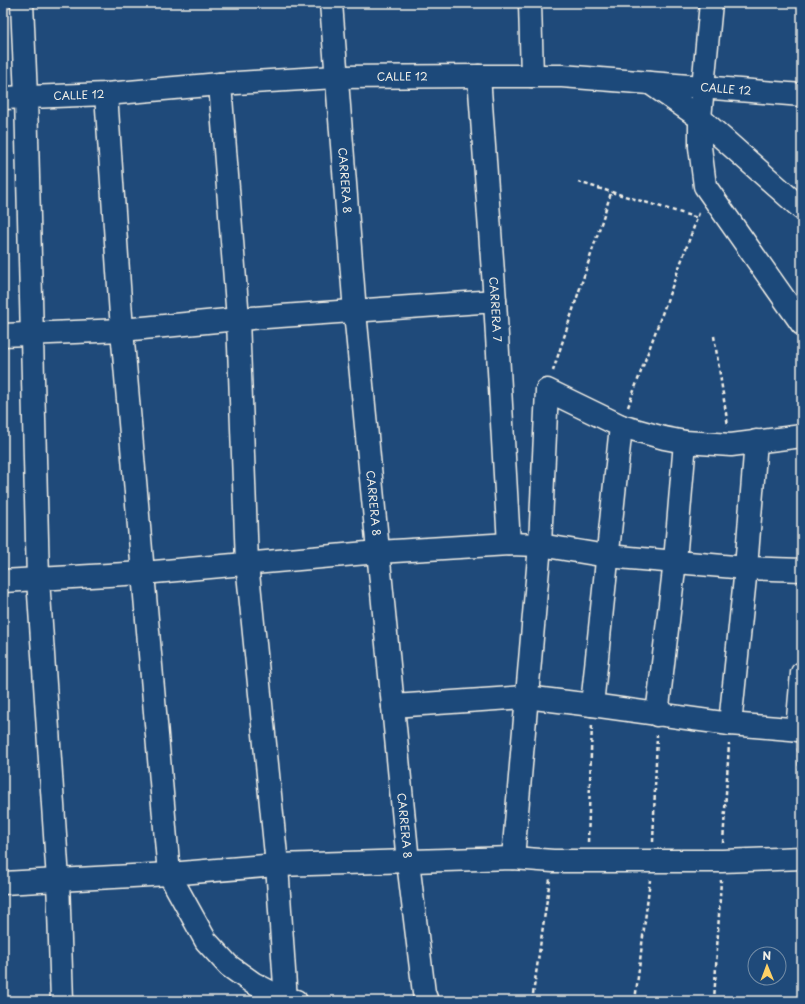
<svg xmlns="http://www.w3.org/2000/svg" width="805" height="1004" font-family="'Playpen Sans',sans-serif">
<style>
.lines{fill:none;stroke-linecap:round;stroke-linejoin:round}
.minor-casing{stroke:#f4f1e8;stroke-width:25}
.path{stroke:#f4f1e8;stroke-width:2.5;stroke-dasharray:4 3;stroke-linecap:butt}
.minor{stroke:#1f4a7a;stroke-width:22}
.labels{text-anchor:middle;stroke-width:4;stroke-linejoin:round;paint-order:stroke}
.street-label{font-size:11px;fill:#f4f1e8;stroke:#1f4a7a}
</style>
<rect width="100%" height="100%" fill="#1f4a7a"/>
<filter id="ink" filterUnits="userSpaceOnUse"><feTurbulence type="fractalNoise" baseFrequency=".025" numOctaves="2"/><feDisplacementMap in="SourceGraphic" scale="8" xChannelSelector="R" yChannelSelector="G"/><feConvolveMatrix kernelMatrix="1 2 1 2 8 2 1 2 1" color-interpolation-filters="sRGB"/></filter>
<g filter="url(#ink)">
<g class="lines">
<defs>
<g id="minor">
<path d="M22,3L26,97L38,579L58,880L62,1001"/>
<path id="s1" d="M331,3L355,312L408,862L424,993L427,1001"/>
<path d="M530,3L532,76"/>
<path d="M711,3L700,118V147L705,186L802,324"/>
<path id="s2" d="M479,76L495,301L509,544"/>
<path d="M650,83L700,118L802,209"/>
<path d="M220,84L238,319L247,563L277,865L286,1001"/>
<path d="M106,94L122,330L169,874L206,941L229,966L253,983L286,1000L296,1001"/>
<path id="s3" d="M3,98L106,94L220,84L336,77L479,76H562L802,95"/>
<path d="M3,335L122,330L238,319L495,301"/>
<path d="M3,581L143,573L378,552L509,544L540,545L607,556L746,568L802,570"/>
<path d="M592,705L621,426"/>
<path d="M393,706L526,697L592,705L730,724L802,730"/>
<path d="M657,715L675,561L685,442"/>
<path d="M730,724L746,568L756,441"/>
<path d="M797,730L802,673"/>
<path d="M513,858L540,545L547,390L621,426L664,438L685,442L731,445L802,436"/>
<path d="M3,883L169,874L277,865L513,858L553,861H722L802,858"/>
</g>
</defs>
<use href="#minor" class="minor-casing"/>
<path class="path" d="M578,182L698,218
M714,336L728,426
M553,371L611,193
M628,407L699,213
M798,748L802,814
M588,842L592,723
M653,842L657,735
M723,843L729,744
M532,1001L550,879
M635,1001L650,880
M714,1001L721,880"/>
<use href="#minor" class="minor"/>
</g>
</g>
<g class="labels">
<g class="street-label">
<text dy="4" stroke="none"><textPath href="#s3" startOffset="400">CALLE 12</textPath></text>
<text dy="4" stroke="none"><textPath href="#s3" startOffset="724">CALLE 12</textPath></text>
<text dy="4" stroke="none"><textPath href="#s3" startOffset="76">CALLE 12</textPath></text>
<text dy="4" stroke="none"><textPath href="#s1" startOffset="178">CARRERA 8</textPath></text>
<text dy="4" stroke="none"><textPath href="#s2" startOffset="234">CARRERA 7</textPath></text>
<text dy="4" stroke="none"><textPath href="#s1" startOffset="502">CARRERA 8</textPath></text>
<text dy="4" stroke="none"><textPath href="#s1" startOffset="826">CARRERA 8</textPath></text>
</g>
</g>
<rect width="805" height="1004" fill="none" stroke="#1f4a7a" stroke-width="16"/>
<rect x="8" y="8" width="789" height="988" fill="none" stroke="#f4f1e8" stroke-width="1.5" filter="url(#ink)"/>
<g transform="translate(767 966) rotate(359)"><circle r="19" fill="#1f4a7a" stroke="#748da6"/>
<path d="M0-3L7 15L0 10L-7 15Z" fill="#ffd166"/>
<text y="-6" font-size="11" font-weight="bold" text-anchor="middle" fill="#f4f1e8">N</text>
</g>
</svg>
